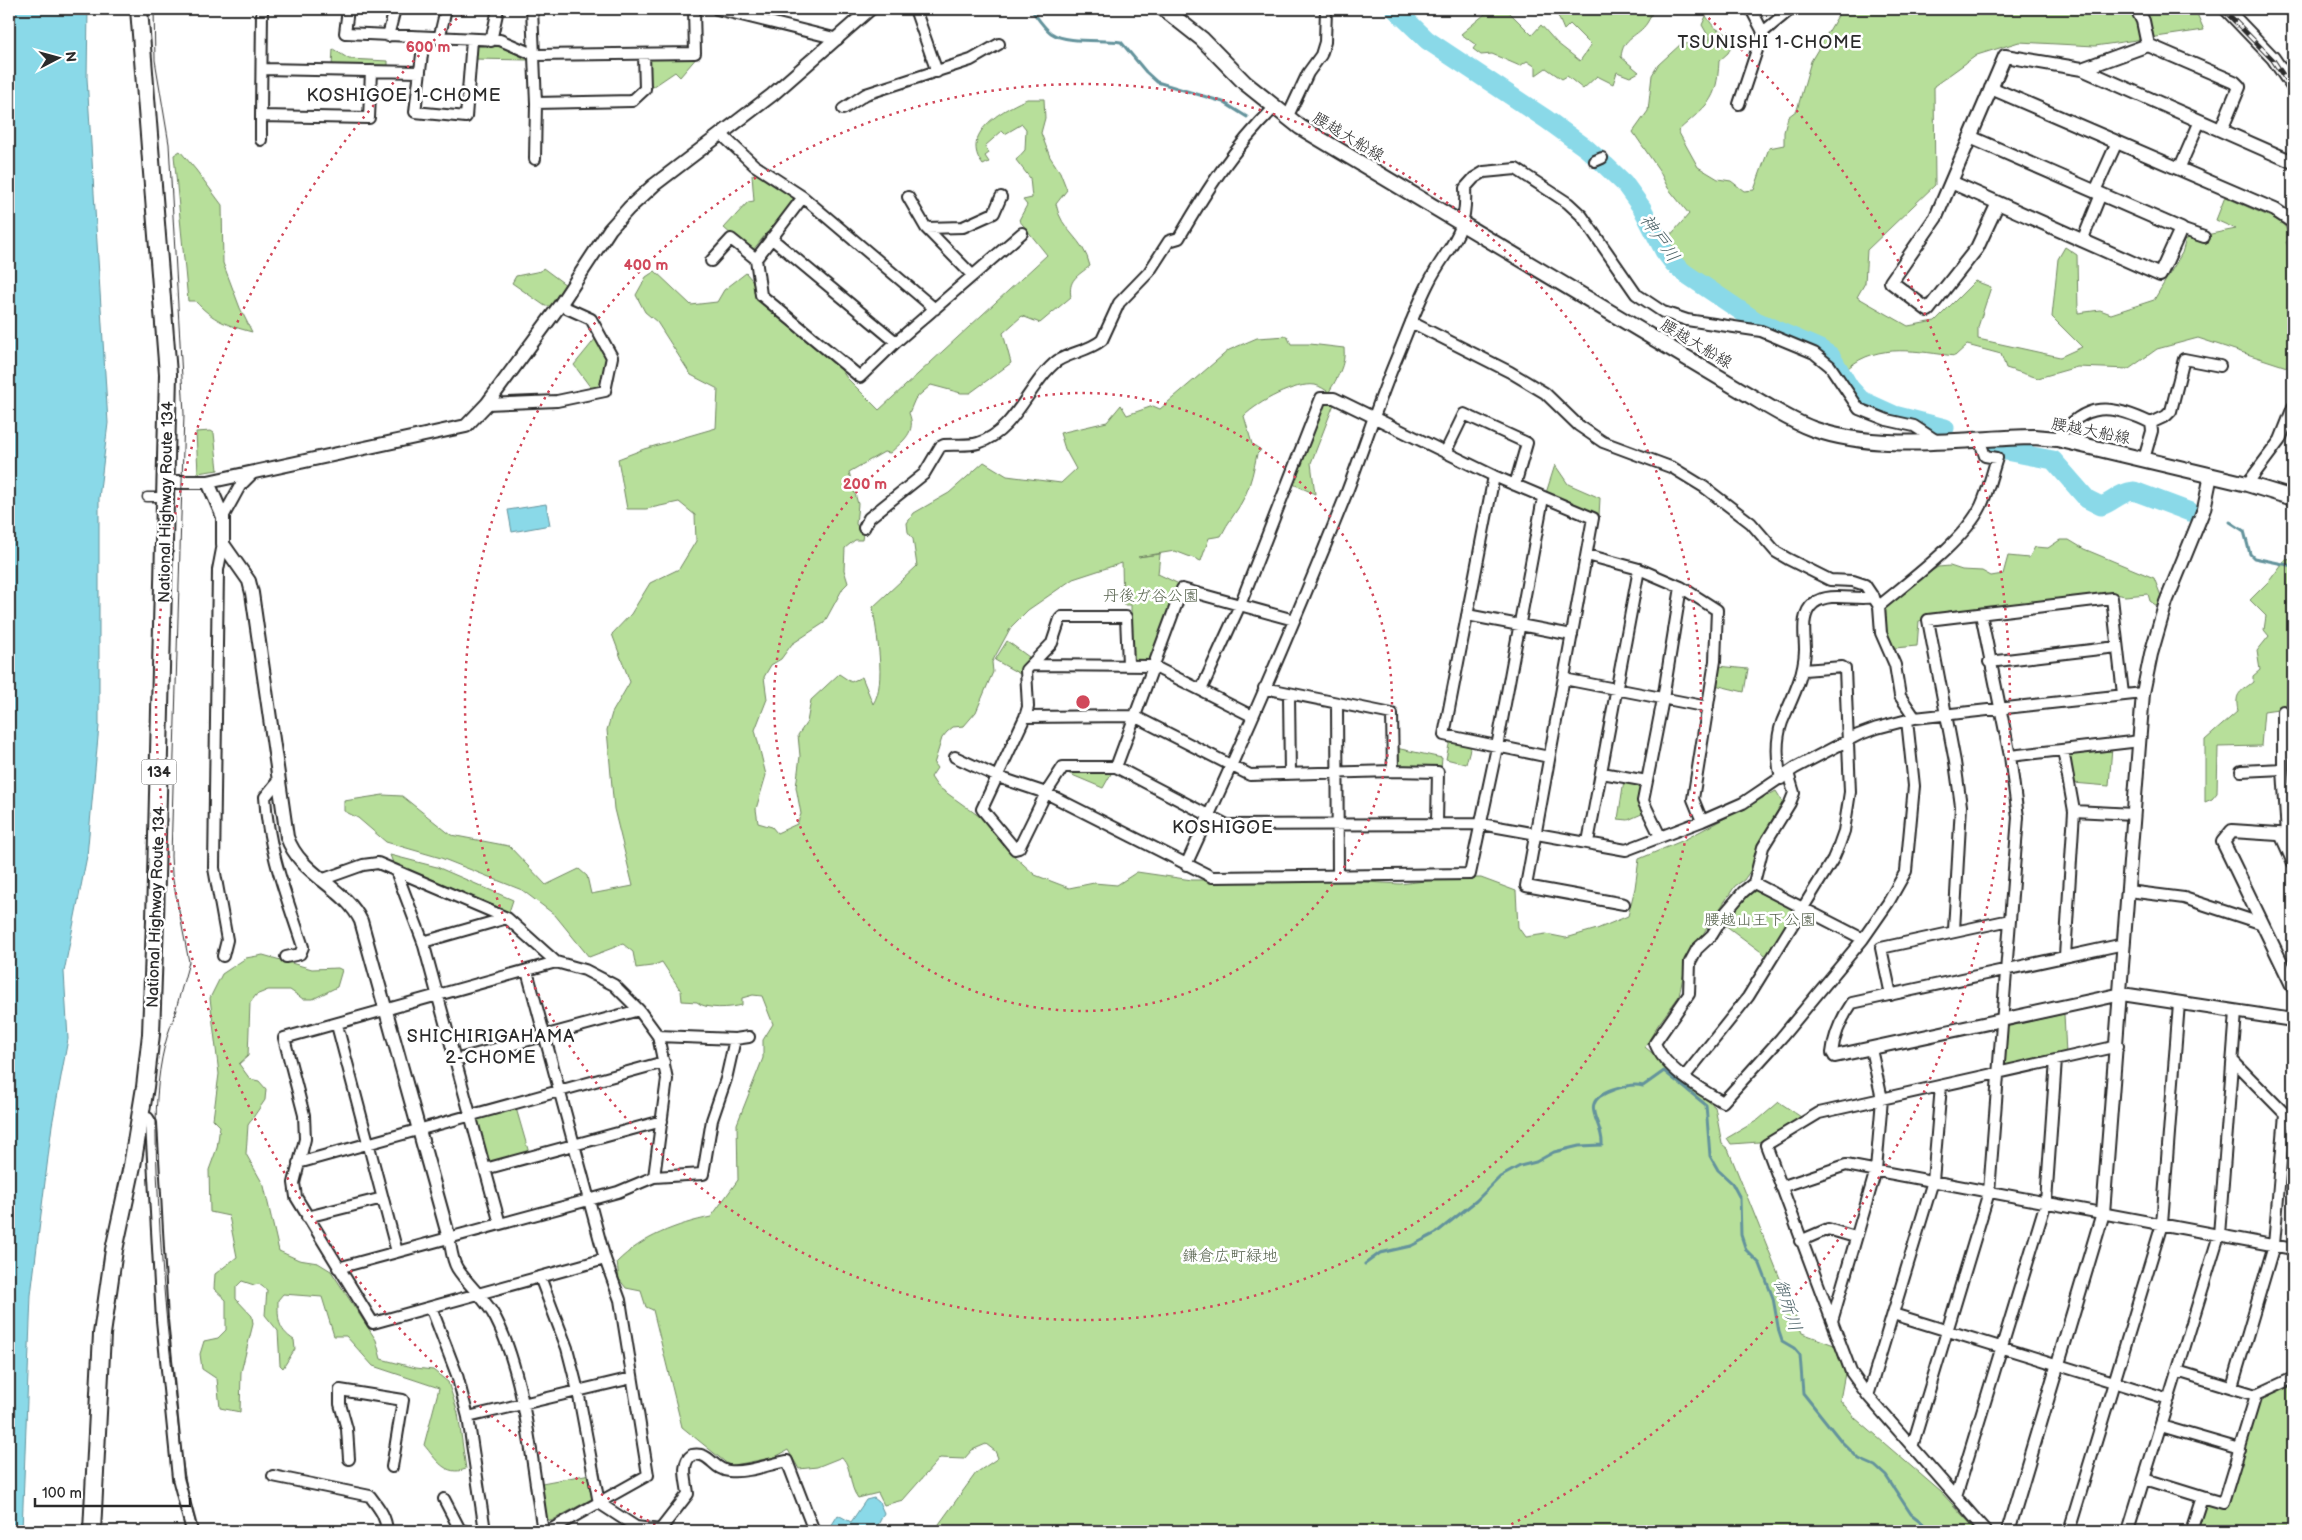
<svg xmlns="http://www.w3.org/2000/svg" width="2302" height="1540" font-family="'Balsamiq Sans','Klee One',sans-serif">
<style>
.green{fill:#b7df9a;stroke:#718562}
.water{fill:#8ad9e8;stroke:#64939c}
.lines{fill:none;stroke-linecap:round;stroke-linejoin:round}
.stream{stroke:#64939c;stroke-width:3}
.river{stroke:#8ad9e8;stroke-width:19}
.pedestrian-casing{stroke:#2b2b2b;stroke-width:11}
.minor-casing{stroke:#2b2b2b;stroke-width:14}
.tertiary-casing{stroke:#2b2b2b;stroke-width:16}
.secondary-casing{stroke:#2b2b2b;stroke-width:18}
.trunk-casing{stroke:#2b2b2b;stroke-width:20}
.pedestrian{stroke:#fff;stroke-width:8}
.minor{stroke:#fff;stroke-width:10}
.tertiary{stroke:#fff;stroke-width:12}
.secondary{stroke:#fff;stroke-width:14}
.trunk{stroke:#fff;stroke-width:16}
.tram{stroke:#2b2b2b;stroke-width:1}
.rail-casing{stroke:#2b2b2b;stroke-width:5}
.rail{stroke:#fff;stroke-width:3;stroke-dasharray:9;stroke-linecap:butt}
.ring{fill:none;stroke:#d1495b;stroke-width:2.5;stroke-dasharray:2.5 5}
.labels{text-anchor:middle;stroke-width:5;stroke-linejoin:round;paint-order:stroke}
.shield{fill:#fff;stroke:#6b6b6b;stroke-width:1}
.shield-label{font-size:15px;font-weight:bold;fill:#2b2b2b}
.street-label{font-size:16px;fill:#2b2b2b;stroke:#fff}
.park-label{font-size:16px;fill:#55614c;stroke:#fff}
.neighbourhood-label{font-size:18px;letter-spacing:1px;fill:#2b2b2b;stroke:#fff}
.water-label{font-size:18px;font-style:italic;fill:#485f64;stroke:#fff}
.centre{fill:#d1495b;stroke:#fff;stroke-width:2.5}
.ring-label{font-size:15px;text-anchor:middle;font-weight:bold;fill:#d1495b;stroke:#fff;stroke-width:5;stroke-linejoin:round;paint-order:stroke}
</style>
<rect width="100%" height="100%" fill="#fff"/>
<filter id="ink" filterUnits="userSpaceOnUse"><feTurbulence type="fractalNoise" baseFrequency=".02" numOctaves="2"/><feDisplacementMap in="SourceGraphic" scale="10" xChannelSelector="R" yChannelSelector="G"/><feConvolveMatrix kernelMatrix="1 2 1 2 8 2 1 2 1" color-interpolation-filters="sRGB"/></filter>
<g filter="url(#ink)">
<path class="green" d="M1491,9H1506L1532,35L1541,25L1557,43L1580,61L1591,45L1570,24L1564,30L1555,9H1654C1651,13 1650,19 1647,23C1638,37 1623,36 1621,57L1639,72L1630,77L1617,72L1613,84L1597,76L1583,89L1567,76L1562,79L1546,68L1536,75V67L1527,61L1520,66L1492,54L1481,55L1473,49L1476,45L1461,34Z
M1842,9H2195L2204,30L2095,46L2019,42L1977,55L1934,86L1935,185L1867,250L1865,283L1857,297L1908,326L1935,321L1975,281L1991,287L1978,327V339L2060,357L2082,347L2052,317L2058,259L2065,247L2077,255L2078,313L2100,310L2111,314L2154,300L2182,253L2186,239L2236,229L2216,220L2225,197L2282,222L2293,240L2286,242L2293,257V369L2198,338L2157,349L2129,369L2077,367L2038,378L2006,368L2001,354L1967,345L1955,356C1919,352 1878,342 1848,368L1841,359L1819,344L1747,311L1678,257L1668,238L1689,214L1668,188L1659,170L1633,132L1648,111L1652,75L1658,65L1682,43L1698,46L1710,39L1702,25L1706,16C1709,20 1713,27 1717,29C1724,33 1729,34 1734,41L1728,53L1719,61C1717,103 1707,104 1678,131L1698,167L1718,179L1731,181L1744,191L1754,190L1769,148L1784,145V132L1788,117L1797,110L1811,61Z
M475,45H497L528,60L474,59Z
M333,49L349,59L388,61V68L332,66Z
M651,54L698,56L680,77L675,72L647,91L646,61Z
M1027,99H1044L1045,118L1041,133L1050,157L1060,172L1067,190L1056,204C1061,232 1084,238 1090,266C1077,276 1068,280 1071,297L1040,323L1022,316L1003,333L1011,363L970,393H961L931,385L915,399L909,413C917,432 903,441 890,453L884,452L849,472L858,504L856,524L863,534L862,540H855L845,548L844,570L848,583L843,588L824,623L792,644L781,659L771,665L764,677L767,699L755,730L766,775L756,809L758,823L772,827L777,833L797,824L801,814L796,787L800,756L798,735L807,722L811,700L839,674L851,682L862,677L873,704C887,683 876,632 873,607L917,566L913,539L908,532L907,523L914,513L949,493L984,462L1007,476L1061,483L1076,469L1065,449L1060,433L1107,422L1121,405L1127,415L1153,406L1160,409L1229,350L1257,338L1287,336L1291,344H1310L1344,348C1346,365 1337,378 1329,392C1325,390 1320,386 1315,385C1295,382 1258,402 1244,416L1252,444L1261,450L1257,454C1254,468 1251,483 1245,496C1238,511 1228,521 1221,536L1209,538L1201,561L1175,551L1138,557L1160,554L1158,574L1179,584L1152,658L1146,661H1134L1131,658V605H1123L1122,563L1073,579L1028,610L1011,627L992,662L993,672L976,712L964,726L953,727L947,732L942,738L934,764L937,768L931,777L937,786L990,824L1012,854L1035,875L1069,888L1094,883L1117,885L1137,872L1192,880H1333L1400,884L1450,878H1481L1516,891L1518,927L1525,937L1546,934L1566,938L1597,929L1628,916L1635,888L1639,859L1684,840L1776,791L1788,810L1762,835L1755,864L1744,880L1735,886L1687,958L1679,996L1658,1025L1645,1047L1715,1107L1722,1144L1728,1149L1802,1333L1834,1345L1845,1373L1840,1400L1855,1418L1941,1492L1977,1531H934L976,1473L998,1458L995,1451L986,1444L972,1450L964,1459L940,1458L903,1500L884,1505L878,1493L858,1498C848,1485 853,1469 842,1457L817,1467L799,1469L788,1450L775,1457L730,1466L682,1427L653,1310L646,1307L641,1291L626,1288L619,1279L617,1262C642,1237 677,1224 711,1217L738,1180L737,1124L763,1058V1040L773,1024L762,996L753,995L742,998V1005C732,1008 705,1010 697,1002L682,1001L681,991L662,962L652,966L636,968L633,952L623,944L589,957L555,915L522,890L441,858L386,842L358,818L344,811V801L383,795L402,796L451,835L509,846L546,885L579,869L587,876L591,894L633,886L614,809L607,730L612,713L630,682L612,634L631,614L650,583L679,569L696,541L695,515L679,502L646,509H627L618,459L644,449L716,428L718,389L691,375L657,322L645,312L636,295L646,277L655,271L691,305L717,302L724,290L746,273L752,280L758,299L839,367L847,378L879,410L1047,255L1019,220L1027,205L1023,200L1032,198L1030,178L1016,160L1025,150L1026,129L1022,124L1005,134L1002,131L985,146L989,153L985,156L989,162L983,165C959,134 1002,110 1027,99Z
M180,151L196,170L222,205L223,263L240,308L252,332C226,325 214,321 195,301H188L174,155Z
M757,173L793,194V201L753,250L750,251L724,228L748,202L754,201L752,175Z
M543,268L566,285L552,306H545L512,283L516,276L541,271Z
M596,338L608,359L601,383L595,388H591L574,365Z
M1325,401L1334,404L1311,463L1315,494L1293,484Z
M211,431L214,433L218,470L198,473L196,432Z
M1555,465L1568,484L1600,498L1599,516L1546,493Z
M2060,540H2069L2084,549L2154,578L2161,596L2157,606L2150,601L2148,594L2125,596L2116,594L1977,611L1919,621L1917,646L1895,648L1878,626L1881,603L1938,567L1950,566L1962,570L1982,571L1991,576L2003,574L2008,556L2029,558L2035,547L2048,548Z
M2293,559V678H2291L2286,705L2278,709L2264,711L2261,746L2218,747L2217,793L2212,799L2205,802V740L2238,711C2234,692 2241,692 2253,682V676L2260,670L2257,651L2269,636L2264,630L2266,616L2250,600L2270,580L2285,560Z
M1007,641L1029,657L1020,674L995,660Z
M1718,666L1748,669L1744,692L1715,685Z
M1450,740L1471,745L1466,764L1446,759Z
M2112,747L2109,786L2073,783L2068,753Z
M1396,748L1442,758L1441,769L1399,768L1396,765Z
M1065,772H1112L1103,788Z
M1624,780L1639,783L1642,787L1644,813L1628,820L1618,819Z
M390,855L437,867L513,900L509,912L393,863Z
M1755,888L1794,907L1795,912L1768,957L1725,925C1731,913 1741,892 1755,888Z
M263,955L312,969L338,968L342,970L337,987L313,999H303L290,990H268L256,995L250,1003L248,1056L239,1064L250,1079L259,1081L266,1089L265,1100L248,1125L246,1154L264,1186L279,1251L299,1260L318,1263L331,1271L376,1340L381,1359L416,1368L433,1370L448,1382L458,1413L466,1469C445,1477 436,1459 424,1445L439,1388L373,1366L346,1336H334L322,1297L283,1294L278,1300C278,1318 277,1329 294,1340L295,1349L283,1368L280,1365L278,1331L265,1315L267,1290L259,1284L254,1285L242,1281L236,1287V1299L252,1316L253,1324L241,1372L240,1412L220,1408L217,1379L202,1369L200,1354L204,1341L218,1338L226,1330V1300L214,1289L215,1274L237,1257L229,1216L210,1212L209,1170L217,1148L220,1126L213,1119L219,1074L210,998L222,974L246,958Z
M2064,1014L2066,1054L2007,1067L2004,1063L2006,1028L2008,1026Z
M1779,1102L1801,1117L1759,1142L1731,1144L1727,1138L1758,1120Z
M516,1108L529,1153L492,1164L487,1161L476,1122L479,1117Z
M2293,1383V1531H2194L2204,1506L2208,1504L2220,1507L2259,1402Z
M590,1474L594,1494L593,1498L551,1521L547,1519L542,1483Z"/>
<path class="water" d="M9,9H88L87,78L108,423L99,498V726L87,856L64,972L68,1039L52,1125L31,1295L22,1531H9Z
M546,504L550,525L512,532L508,510Z
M874,1498L879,1502L884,1513L875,1531H828L838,1515L851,1522L866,1500Z"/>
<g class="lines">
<path class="stream" d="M1031,9C1037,17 1043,27 1051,33C1067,44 1102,39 1121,42L1146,72L1157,82L1223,102L1247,117
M2230,522L2244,531L2250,554L2254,558L2293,566
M1365,1264L1380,1253L1411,1246L1436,1233L1476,1201L1500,1177L1520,1166L1536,1162L1554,1152L1579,1146L1602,1145C1604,1121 1575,1103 1613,1090C1624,1087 1632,1083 1643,1086L1664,1071L1706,1105L1710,1156L1718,1170L1732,1183L1740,1198L1741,1235L1746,1250L1760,1264L1773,1298L1779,1332L1782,1341L1794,1348L1800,1355L1803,1393L1842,1442L1859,1459L1875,1466L1886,1476L1911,1514L1933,1531"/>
<path class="river" d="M1395,9L1427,40L1546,119L1586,148L1605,165L1624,183L1642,208L1664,251L1674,264L1686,274L1756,321L1820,349L1831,356L1850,388L1861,400L1894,415L1945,428
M1995,449L2053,460L2087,499L2101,506C2113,502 2120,492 2134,491L2190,512"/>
<defs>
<path id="pedestrian" d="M147,497H157"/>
<path id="minor" d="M262,9L261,116L369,118L371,71
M348,9L345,33L500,40L535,55L695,53L694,9
M532,9L536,103L535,159
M717,9L838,39
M915,9L937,72
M1751,9L1763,32
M388,36L395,9
M424,38L415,112L466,117L472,40
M439,39L446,9
M491,41L498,9
M262,69L420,72
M536,103L632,101L645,89L644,54
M1739,104L1763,32L1791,9
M843,109L866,94L971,60L999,44
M261,116V140
M1287,118L1308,73L1321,55L1325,42L1326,9
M721,134L754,165L803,197L935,309
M1595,161L1602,158
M2179,169L2200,121
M2095,191L2117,142
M908,197L926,228L963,227L994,213L1001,197
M926,228L972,275
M2181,229L2204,237
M771,238L896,342
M2082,241L2101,194
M756,259L803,197
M711,261L731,239L756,259L761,295L860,377L896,342L1022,233
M1411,322L1510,372L1545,393L1578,425L1603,442L1673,468L1704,487L1751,523L1776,552L1788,559L1830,580L1853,581L1865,585L1879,606L1881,633L1895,665L1900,696L1915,718
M487,404L557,401L605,391L612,357L591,319L560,305
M2151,423L2166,416L2171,411L2184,359L2220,366
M2057,439C2085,401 2112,404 2151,423L2152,431L2144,459
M1446,451L1464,414L1527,443L1515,485
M1494,476L1444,735L1549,757
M2247,484L2280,440L2293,407
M223,517L240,486L253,473
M864,528L869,518L924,474L940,447L944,445C955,444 968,446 978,443C1015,432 1029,383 1057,361C1071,352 1089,351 1102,340L1119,303L1149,272L1169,241L1179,238C1208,188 1233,149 1274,108
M1587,555L1639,569L1681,587L1717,610L1715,661L1693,799L1702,821
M1879,606C1909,581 1964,541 1981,506C1988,491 1992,473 1997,458L1985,456L1979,439
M1467,615L1572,635
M1989,662L2117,647
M1128,664L1126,617H1062L1060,619L1052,643L1026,670L1028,707L1025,717L982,809L1015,849L1019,848L1046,793L1063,767H1116L1227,825L1481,824L1626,850L1702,821L1743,803L1795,768L1858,735L1877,728L1915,718L2143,693
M1032,665L1153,666L1252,716
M1564,679L1708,707
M1202,688L1240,605L1321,398H1334L1494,476L1593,518L1526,886L1624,904
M1264,688L1392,714L1393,771L1438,772L1437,823
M1289,694L1290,774
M1337,703L1338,875
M2283,711V769L2287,835
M1025,717L1134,716L1250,775L1393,771
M2063,750L2074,811L2065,956
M2010,756L2140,741
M955,757L998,777L1046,793L1212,877L1470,874L1497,747L1543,498
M1116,767L1182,589L1294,620
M2241,771L2283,769
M1602,773L1647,781L1663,699L1681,587
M1781,779C1777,761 1776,739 1782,722C1792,698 1804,677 1805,650C1805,635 1800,614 1814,603C1831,591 1855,601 1874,597
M278,781L265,797C268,850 287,898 303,947L300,954L286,957
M1647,781L1643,801L1660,836
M2074,811L2134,814
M2280,834L2293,863
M1588,842L1639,569
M1186,865C1241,746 1294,624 1343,502C1362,454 1377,404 1397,357C1407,333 1416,308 1428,284C1447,245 1468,238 1465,188L1474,178L1484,172L1516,169L1568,203L1582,216L1636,294L1663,312L1687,320L1761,331L1814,353L1830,366L1859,409L1887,420L1914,426L1937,441
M396,871L423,942L500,1224
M321,880L363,865L378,863L507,918L556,962L585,970L614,985L639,1010L658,1036L667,1079L654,1177L618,1192L338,1268
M1754,883L1763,847L1790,803L1794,793L1788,773
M2128,891L2184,898L2260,923
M1954,930L1961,806L1955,762L1928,620L2112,598L2123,694
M1863,939L1754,883L1743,892L1726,912L1712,935L1697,949L1690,962L1689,994L1655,1043C1664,1068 1700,1089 1723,1102L1781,1038L1863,939L1888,903L1906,871L1914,786L1907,720
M423,942L507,918
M223,956L227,940L214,868L218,570L223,544
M556,962L284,1038L304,1115L305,1139L294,1183L296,1197L373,1323L605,1259
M527,971L605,1259L620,1300L648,1475L548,1531
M1891,995L1881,948L2010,920
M337,1025L397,1252
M658,1036L735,1039L749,1037
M1835,1056L1832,1053C1834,1034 1841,1019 1852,1003L2124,944
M455,1060L639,1010
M2232,1060L2293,1122
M1685,1076L1748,997L1833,859L1839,845L1844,831L1850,792L1845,669L1842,667L1804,670
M141,1116L148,1118L151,1123L162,1320L178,1478L192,1531
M298,1163L664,1062
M485,1169L662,1121
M654,1177L703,1174L712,1120L726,1079L735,1039
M1781,1187L1846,1165L2293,1249
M307,1217L383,1198
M449,1238C451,1247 452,1260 457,1268C469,1287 485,1297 496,1319C526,1378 532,1466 543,1531
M1800,1241L1828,1229L1855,1237
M540,1277L567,1348L578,1391L599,1503L636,1527L660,1530L688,1494C687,1482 680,1463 692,1455C710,1451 713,1470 729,1471C748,1473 769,1464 787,1461L814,1531
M431,1307L457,1375L468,1417L485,1531
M1893,1314L2169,1399
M1832,1321L1876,1170L1882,1099L1871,1049
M2177,1371L2256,1395
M2232,1387L2274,1245L2285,1114
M1868,1396L1933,1181L1941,1086
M468,1417L632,1378
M2161,1426L2240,1449
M1913,1444L1989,1192L2018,817L2010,756L1981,614
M349,1459L347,1429L340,1404V1390L403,1400L392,1467
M273,1476L370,1496C379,1508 386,1516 387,1531
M2144,1479L2202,1497
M1956,1497L2046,1202L2056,1060
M444,1499L459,1528L464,1531
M1986,1531L1868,1396L1851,1372L1766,1145L1819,1113L2118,1046
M2069,1531L2162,1224L2179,1003
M2128,1531L2219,1235L2236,1012
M2191,1531L2202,1497L2223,1503L2256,1395L2293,1378"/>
<path id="tertiary" d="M2137,9L2143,21L2148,45
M2226,9L2273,58L2293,87
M2082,69L2148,45L2234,82L2239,87L2221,130
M1991,88L2275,210L2293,222
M1951,182L2160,275L2181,229L1970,137
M1998,203L1977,248L1928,310L1891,282L1936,217L2005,56L2082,69L2293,162
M165,482H208L466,426L487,404L560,305L610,229L629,208L654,185L772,95L870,9
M208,482L223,517V544L249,581L252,593L287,837C300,875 344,886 361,921L449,1238
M2293,835L2232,831L2223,842L2293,987
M1835,1056L2122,994L2293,1020
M2008,1531L2103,1213L2143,693L2151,654L2166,602L2204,509L2211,475"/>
<path id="secondary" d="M1164,9L1202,39L1245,83L1300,127L1742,391C1765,404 1788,420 1813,429C1883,453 1962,438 2034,437L2057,439L2247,484L2293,498"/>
<path id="trunk" d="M92,1531L102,1334L114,1250L132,1166L145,1087L151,1034L155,920L168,374L139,9"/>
</defs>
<use href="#pedestrian" class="pedestrian-casing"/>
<use href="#minor" class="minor-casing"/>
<use href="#tertiary" class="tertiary-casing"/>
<use href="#secondary" class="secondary-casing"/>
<use href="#trunk" class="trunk-casing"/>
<use href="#pedestrian" class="pedestrian"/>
<use href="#minor" class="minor"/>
<use href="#tertiary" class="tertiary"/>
<use href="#secondary" class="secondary"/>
<use href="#trunk" class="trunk"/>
<path class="tram" d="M154,9L155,60L169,144L184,414L171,856L172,875L189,962L174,1016
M177,1010C149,1071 156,1146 159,1212C162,1267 166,1323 173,1378C179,1430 182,1482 198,1531"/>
<defs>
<path id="rail" d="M2223,9L2273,60L2293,90"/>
</defs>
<use href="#rail" class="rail-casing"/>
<use href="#rail" class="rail"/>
</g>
</g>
<g class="ring">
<circle cx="1083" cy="702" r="309"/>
<circle cx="1083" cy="702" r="618"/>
<path d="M662 1528A927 927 0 0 1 463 13M1703 13A927 927 0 0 1 1504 1528"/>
</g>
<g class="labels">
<rect class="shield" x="141.5" y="759.5" width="35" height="25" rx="4"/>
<g class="shield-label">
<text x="159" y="777">134</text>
</g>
<g class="street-label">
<text transform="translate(1349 136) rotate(31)" y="6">腰越大船線</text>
<text transform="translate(1697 343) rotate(31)" y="6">腰越大船線</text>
<text transform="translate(2091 430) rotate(11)" y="6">腰越大船線</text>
<text transform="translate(165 502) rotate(-89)" y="6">National Highway Route 134</text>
<text transform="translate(155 907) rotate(-88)" y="6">National Highway Route 134</text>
</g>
<g class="park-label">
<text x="1151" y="601">丹後ガ谷公園</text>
<text x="1760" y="925">腰越山王下公園</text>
<text x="1230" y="1261">鎌倉広町緑地</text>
</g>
<g class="neighbourhood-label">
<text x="1770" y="48">TSUNISHI 1-CHOME</text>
<text x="404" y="101">KOSHIGOE 1-CHOME</text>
<text x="1223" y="833">KOSHIGOE</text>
<text x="491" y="1042">SHICHIRIGAHAMA<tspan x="491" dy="21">2-CHOME</tspan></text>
</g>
<g class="water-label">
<text transform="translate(1660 238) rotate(55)" y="6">神戸川</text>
<text transform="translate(1788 1305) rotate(72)" y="6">御所川</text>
</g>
</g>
<circle cx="1083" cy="702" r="8" class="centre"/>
<g class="ring-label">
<text x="428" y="52">600 m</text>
<text x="646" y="270">400 m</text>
<text x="865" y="489">200 m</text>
</g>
<rect width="2302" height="1540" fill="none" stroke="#fff" stroke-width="30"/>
<rect x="15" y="15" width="2272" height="1510" fill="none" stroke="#2b2b2b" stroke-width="2" filter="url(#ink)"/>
<g transform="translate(58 58) rotate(84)" stroke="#ffffff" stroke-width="4" paint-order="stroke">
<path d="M0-4L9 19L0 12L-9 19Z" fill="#2b2b2b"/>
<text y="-8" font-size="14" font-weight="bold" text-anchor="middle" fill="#2b2b2b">N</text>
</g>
<path d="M35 1498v8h155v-8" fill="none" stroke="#2b2b2b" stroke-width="2.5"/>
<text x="42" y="1498" font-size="15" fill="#2b2b2b" stroke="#ffffff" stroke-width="4" paint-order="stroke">100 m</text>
</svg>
